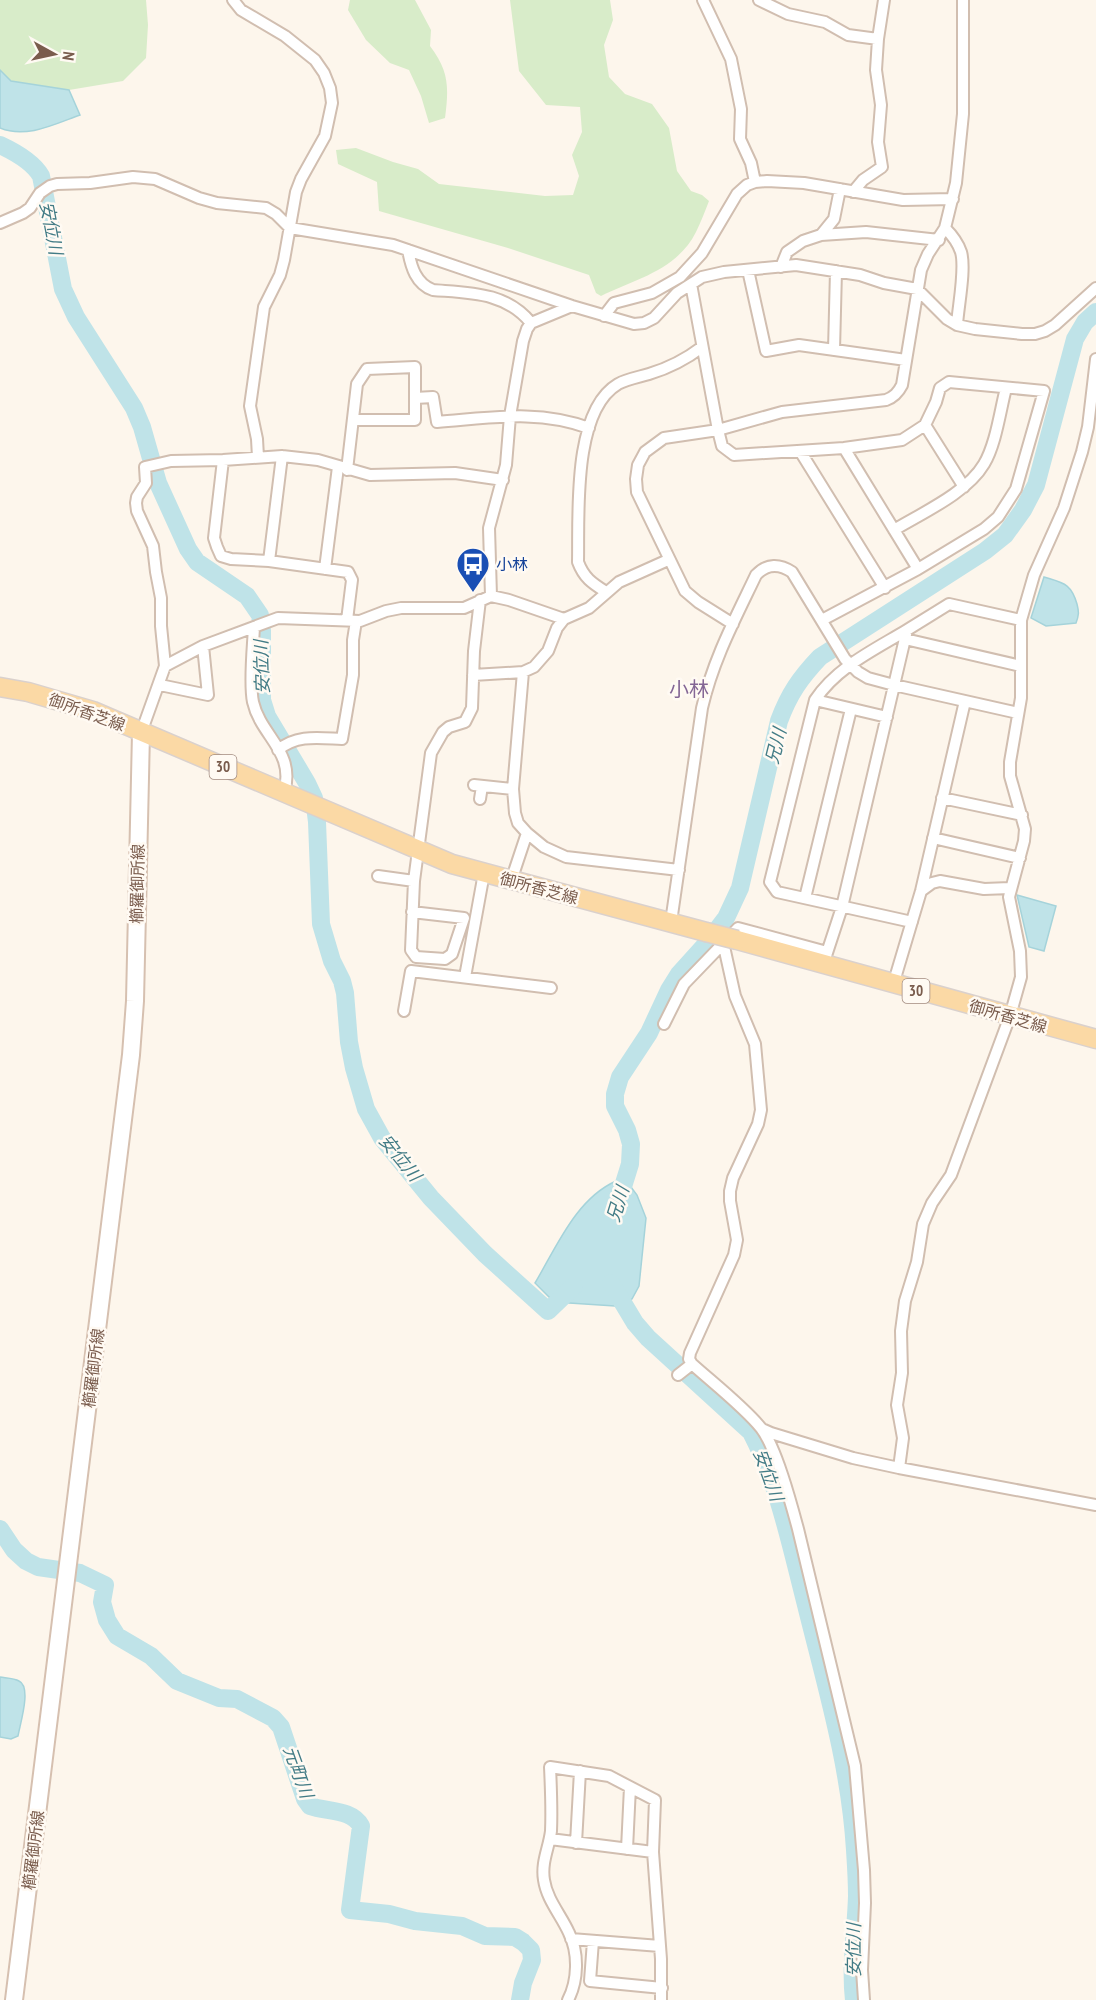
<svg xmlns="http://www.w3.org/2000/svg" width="1096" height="2000" font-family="'PT Sans Narrow','Noto Sans JP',sans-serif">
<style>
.green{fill:#d8ecc9}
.water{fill:#bfe3e8;stroke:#a5d3da;stroke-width:1.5}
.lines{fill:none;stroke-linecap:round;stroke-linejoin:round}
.river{stroke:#bfe3e8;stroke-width:18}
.minor-casing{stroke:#d1beb0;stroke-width:14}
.secondary-casing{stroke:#d6c0b0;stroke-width:20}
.primary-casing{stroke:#dad1cd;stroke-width:21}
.minor{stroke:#fff;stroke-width:10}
.secondary{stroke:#fff;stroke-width:16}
.primary{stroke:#fbd9a5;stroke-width:18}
.primary-bridge-casing{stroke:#dad1cd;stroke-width:21;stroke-linecap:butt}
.primary-bridge{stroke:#fbd9a5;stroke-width:18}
.labels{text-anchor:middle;stroke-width:5;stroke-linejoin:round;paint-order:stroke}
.shield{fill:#fffaf3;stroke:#a28b7f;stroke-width:1.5}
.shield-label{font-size:15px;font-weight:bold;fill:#7a5c4d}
.transit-label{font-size:16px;fill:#164399;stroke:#fffaf3;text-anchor:start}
.street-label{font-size:16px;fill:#7a5c4d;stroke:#fffaf3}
.water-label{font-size:18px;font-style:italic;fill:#437c86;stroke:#fffaf3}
.quarter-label{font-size:20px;fill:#846695;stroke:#fffaf3}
</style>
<rect width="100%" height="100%" fill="#fdf6ec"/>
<path class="green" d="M0,0H146L148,25L146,58L123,81L69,90L11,81L0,70Z
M350,0H415L431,30L430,46C449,71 449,87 445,118L429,123L421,96L409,70L390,63L366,40L348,10Z
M510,0H610L613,20L604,45L609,77L625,94L652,104L669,128L677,171L691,191L702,195L709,201C705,211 701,222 696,232C677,270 636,279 601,296L596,293L589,275L508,248L379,211L377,182L338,164L336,150L356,148L393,162L418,169L439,184L545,196L573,195L579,176L572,155L582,132L580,107L546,105L519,71Z"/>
<path class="water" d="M0,70L11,81L69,90L80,115C55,124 26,139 0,128Z
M1044,577C1063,583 1071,583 1077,604C1079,612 1079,615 1076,623L1046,626L1031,618Z
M1017,895L1056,906L1044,951L1029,947Z
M616,1181L628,1183L637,1195L646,1218L639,1286L632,1299L615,1306L554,1302L535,1283C557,1246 576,1199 616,1181Z
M0,1677C6,1678 14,1678 19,1681C32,1687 20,1724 18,1736L11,1739L0,1737Z"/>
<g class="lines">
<path class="river" d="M0,145C15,152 33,162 41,176L63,289L76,317L134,408L142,427L158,483L188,549L197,562L247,596L260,615L262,631V700L267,716L307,783L314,798L317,822L321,924L332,961L342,981L345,993L349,1042L354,1068L366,1109L382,1138L431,1198L485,1254L548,1311L574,1286
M617,1206L630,1164L631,1144L627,1130L615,1106V1094L620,1077L649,1033L669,990L679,974L707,943L726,918L740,888L779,721C789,694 800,678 820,657L985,551L1005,535L1023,510L1036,485L1075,339L1085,322L1096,312
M611,1283L635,1323L648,1338L751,1432C779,1486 791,1547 806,1605C826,1686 850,1766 855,1850C856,1865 857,1881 857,1896C856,1931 850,1965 854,2000
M0,1529L14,1550L26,1561L38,1567L80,1573L105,1585L102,1602L107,1620L117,1636L151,1656L177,1681L219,1698L237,1699L273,1718L281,1727L305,1799L310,1806C327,1812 352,1809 361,1826L350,1910L389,1914L415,1921L462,1926L485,1936L515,1937L523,1942L531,1950L532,1960L523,1983L520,2000"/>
<defs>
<path id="minor" d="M233,0L241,10L285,36L315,60L324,73L330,88L332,103L325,136L301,179L296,192L284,260L280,275L264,307L250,406L257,439L258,457
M703,0L731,59L741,109L740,139L751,163L755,182
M759,0L788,14L825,22L848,35L878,39
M853,192L863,180L882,167L878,142L881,105L876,70L878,39L884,0
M0,223L23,213L30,208L40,193L50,186L57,184L90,183L133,177L155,179L199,198L217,203L266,208L276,214L290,228L393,245L572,306L634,324L644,323L654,318L677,293L702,277L724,272L796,265L860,275L884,283L917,289L947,319L957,325L975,329L1022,334H1035L1045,331L1055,325L1096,288
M945,228C952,235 958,243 961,252C966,269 958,307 957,325
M821,235L866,232L939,240
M408,250C411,267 416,284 433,290C470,293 506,292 531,323
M781,267L787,252L803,241L821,235L834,219L840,189
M748,270L766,351L799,345L906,360
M691,284L718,430L722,446L734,455L844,448L902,440L925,425L936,402L940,388L949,382L1044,391L1016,489L998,517L984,529L918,569L822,620
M604,316L614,303L652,293L680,277L702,253L737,194L747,185L755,182L767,181L804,183L903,200L953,199
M834,350L836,271
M415,398L433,397L437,422C490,418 538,409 589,428
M925,425L964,487
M844,448L918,569
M800,451L885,588
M223,460L214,538L217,547L221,556L231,559L269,561L348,572L352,580L347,620
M347,470L357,384L367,369L415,367V420H353
M894,530C922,513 967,493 984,464C996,444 1000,411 1006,388
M269,561L282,456
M325,569L338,467
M606,592C592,583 584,578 578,562C579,516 572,411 618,384C627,379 639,377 649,374C669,368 685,360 702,347
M491,596L489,528L506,465L510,416L523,341L527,329L531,323L572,306
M733,624L698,602L685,591L637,492L636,479L638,465L645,452L664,438L718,430L782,412L886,400C894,397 898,393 902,385L921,270L928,254L945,228L956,183L963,114V0
M254,627C253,648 249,683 253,702C261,737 296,751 284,793
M905,639L1021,666
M165,666L203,646L278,618L360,621L386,611L401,608H464L491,596L509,600L564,619
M523,672L513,789L515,813L518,823L527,833L544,847L566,857L679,870
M473,675L523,672L534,667L548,651L557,628L564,619L589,608L619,582L668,560
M160,685L208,695L203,646
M815,700C837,667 874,650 907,630
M887,717L815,700L770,882L777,892L912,922
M141,733L165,666L161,626V598L156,572L153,546L137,511L136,503L137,497L146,483L145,467L171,461L223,460L282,456L318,460L370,475L455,473L503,480
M278,750C297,734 319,738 342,739L353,675V640L356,621
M474,785L513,789
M942,798L1022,815
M480,799L482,786
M933,838L1020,858
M378,876L414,881
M511,881L527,833
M921,891L932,883L940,881L984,889L1010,888
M805,898L851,709
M412,912L464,918L452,954L445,959L416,957L411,950L414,881L431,753L443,732L449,727L465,722L472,708L474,651L480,600
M671,922L702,708C713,660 735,619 756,575C767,563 780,564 792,572L845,659L858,672L868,678L894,685L1018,713
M723,942L735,996L755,1044L761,1110L758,1124L733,1178L730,1191V1201L737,1240L734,1255L690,1353L689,1359L692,1364C712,1382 744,1407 761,1428C776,1447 791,1503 798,1529L855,1766L864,1870L865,1903L862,1970L864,2000
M823,965L842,907L907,630L949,604L1021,620
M465,977L484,873
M893,985L921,891L965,701
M404,1011L411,971L551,988
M664,1024L684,984L738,928L827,952
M678,1375L692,1364
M762,1429L771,1433L853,1458L899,1468L1096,1505
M899,1468L903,1438L897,1405L902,1373L901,1331L905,1301L917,1262L923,1224L932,1203L951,1175L1010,1016L1021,977L1020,951L1009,897L1024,841L1025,829L1010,776V762L1021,698V620L1034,575L1064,508L1082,452L1088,427L1096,359
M550,1839L653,1852
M576,1843L580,1771
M627,1849L630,1787
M571,1939L660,1946
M593,1941L590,1981L662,1988
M568,2000C578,1981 579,1953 569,1933C561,1915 547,1900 544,1880C541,1862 549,1848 551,1831C552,1809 551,1788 550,1767L609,1776L655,1800L653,1852L661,1959V2000"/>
<path id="secondary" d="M14,2000L131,1055L135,1001L141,733"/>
<path id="primary" d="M0,687L28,692L93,711L452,864L706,932
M737,940L1096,1039"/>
</defs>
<use href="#minor" class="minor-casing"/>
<use href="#secondary" class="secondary-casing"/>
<use href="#primary" class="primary-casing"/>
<use href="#minor" class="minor"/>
<use href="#secondary" class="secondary"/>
<use href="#primary" class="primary"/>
<defs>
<path id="primary-bridge" d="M706,932L737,940"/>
</defs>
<use href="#primary-bridge" class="primary-bridge-casing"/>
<use href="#primary-bridge" class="primary-bridge"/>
</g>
<defs>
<symbol id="bus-pin" viewBox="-11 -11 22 30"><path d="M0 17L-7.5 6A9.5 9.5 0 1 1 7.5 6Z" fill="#1a4fb4" stroke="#fffaf3"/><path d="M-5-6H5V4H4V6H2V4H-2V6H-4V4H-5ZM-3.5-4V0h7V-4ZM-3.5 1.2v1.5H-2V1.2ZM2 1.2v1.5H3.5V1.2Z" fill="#fff"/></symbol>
</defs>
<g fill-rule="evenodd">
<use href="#bus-pin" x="454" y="545" width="38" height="52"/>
</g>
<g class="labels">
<g class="shield">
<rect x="209.5" y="755" width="27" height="24" rx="4.5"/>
<rect x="902.5" y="979" width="27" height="24" rx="4.5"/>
</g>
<g class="shield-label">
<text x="223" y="772">30</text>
<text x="916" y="996">30</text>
</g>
<g class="transit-label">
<text x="496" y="570">小林</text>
</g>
<g class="street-label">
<text transform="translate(87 712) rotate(20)" y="6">御所香芝線</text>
<text transform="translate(137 884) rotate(-89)" y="6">櫛羅御所線</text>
<text transform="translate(539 888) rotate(15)" y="6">御所香芝線</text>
<text transform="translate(1008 1016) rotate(16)" y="6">御所香芝線</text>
<text transform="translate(93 1368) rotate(-83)" y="6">櫛羅御所線</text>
<text transform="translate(33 1850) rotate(-83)" y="6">櫛羅御所線</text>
</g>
<g class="water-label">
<text transform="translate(51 228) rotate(79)" y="6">安位川</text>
<text transform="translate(262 667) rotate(-92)" y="6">安位川</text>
<text transform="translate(776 746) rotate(-76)" y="6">兄川</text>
<text transform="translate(400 1158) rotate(51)" y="6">安位川</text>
<text transform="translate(618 1204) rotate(-73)" y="6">兄川</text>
<text transform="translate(768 1475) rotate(70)" y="6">安位川</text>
<text transform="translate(298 1772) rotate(70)" y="6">元町川</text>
<text transform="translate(854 1950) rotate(-90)" y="6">安位川</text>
</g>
<g class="quarter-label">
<text x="689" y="696">小林</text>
</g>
</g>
<g transform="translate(54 54) rotate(98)" stroke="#fffaf3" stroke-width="4.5" paint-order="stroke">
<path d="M0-4.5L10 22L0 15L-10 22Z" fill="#7a5c4d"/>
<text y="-9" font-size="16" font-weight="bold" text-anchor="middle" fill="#7a5c4d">N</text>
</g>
</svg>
